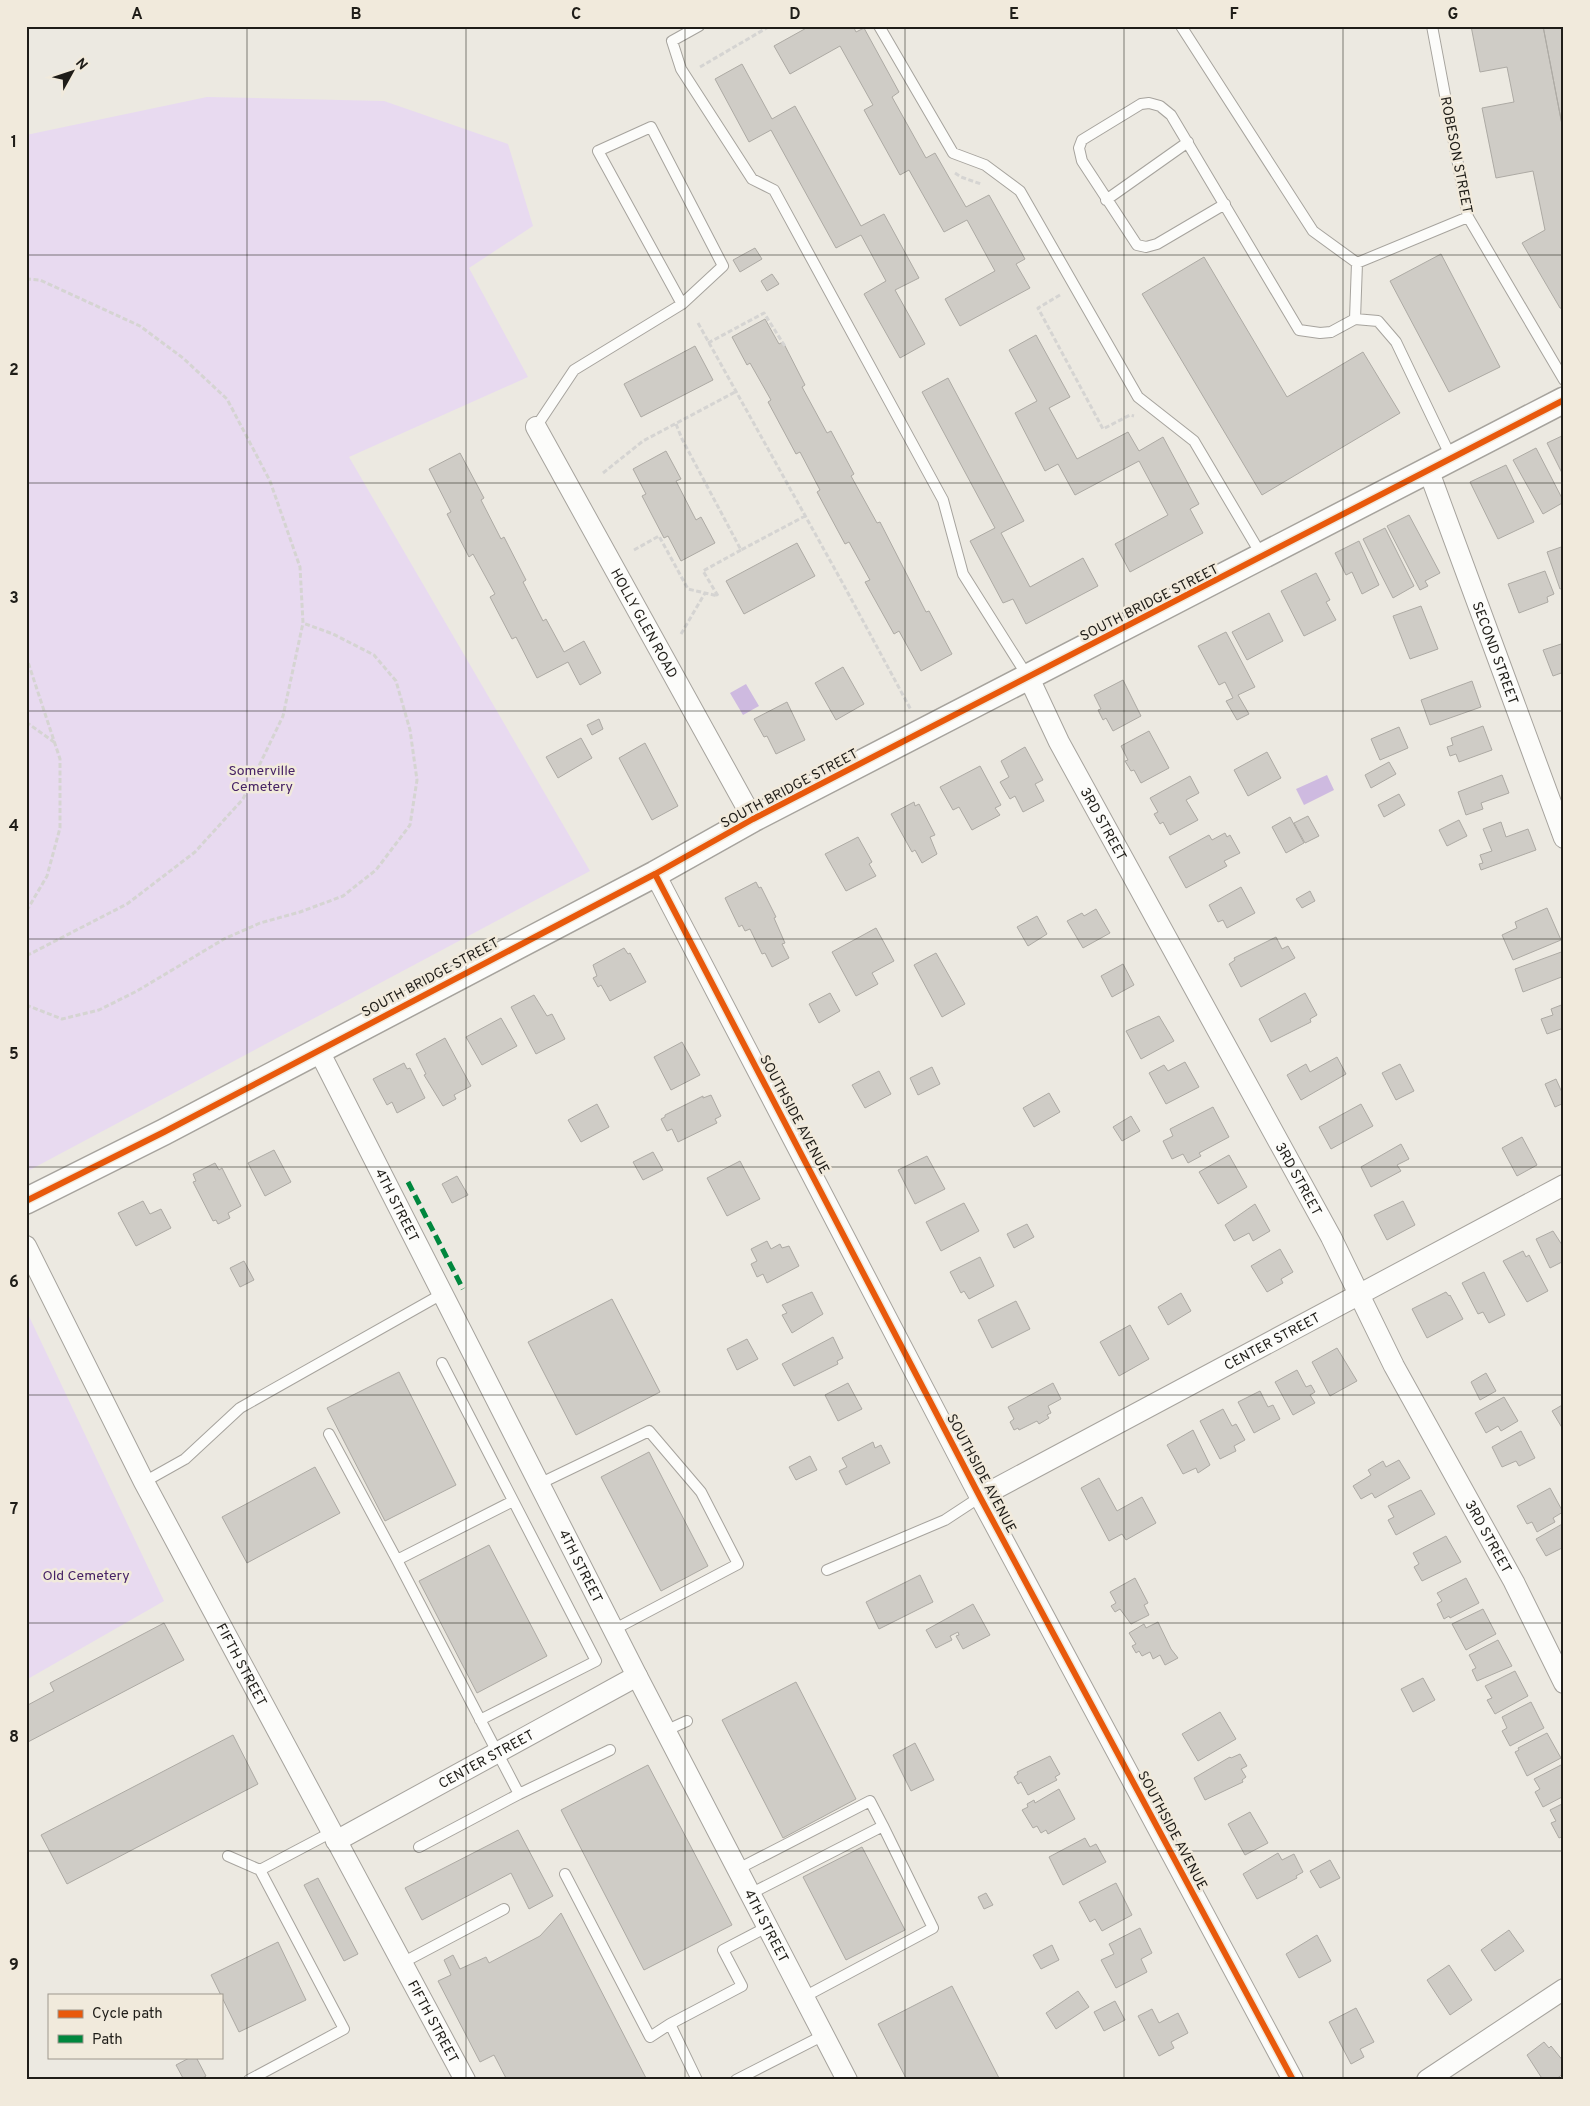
<svg xmlns="http://www.w3.org/2000/svg" width="1590" height="2106" font-family="Overpass,sans-serif">
<style>
.green{fill:#e8daf0}
.water{fill:#cebae0}
.building{fill:#cfccc6;stroke:#adaaa4}
.lines{fill:none;stroke-linecap:round;stroke-linejoin:round}
.service-casing{stroke:#a6a39d;stroke-width:12}
.minor-casing{stroke:#a6a39d;stroke-width:22}
.tertiary-casing{stroke:#a6a39d;stroke-width:28}
.path{stroke:#d5d4d2;stroke-width:3;stroke-dasharray:5 2.5;stroke-linecap:butt}
.service{stroke:#fcfcfa;stroke-width:10}
.minor{stroke:#fcfcfa;stroke-width:20}
.tertiary{stroke:#fcfcfa;stroke-width:25}
.quiet{stroke:#00873e;stroke-width:5;stroke-dasharray:10 5;stroke-linecap:butt}
.cycleway-casing{stroke:#f1eadc;stroke-width:9}
.cycleway{stroke:#e8590c;stroke-width:6}
.grid{fill:none;stroke:#1f1d18;stroke-width:1;stroke-opacity:0.55}
.labels{text-anchor:middle;stroke-width:5;stroke-linejoin:round;paint-order:stroke}
.street-label{font-size:14px;fill:#1f1d18;stroke:#f1eadc}
.park-label{font-size:14px;fill:#462265;stroke:#f1eadc}
.neatline{fill:none;stroke:#1f1d18;stroke-width:2}
.grid-label{font-size:16px;text-anchor:middle;font-weight:bold;fill:#1f1d18}
</style>
<rect width="100%" height="100%" fill="#ece9e1"/>
<path class="green" d="M207,97L384,101L508,144L533,226L469,268L528,377L349,457L590,871L26,1172V135Z
M26,1310L164,1601L26,1680Z"/>
<path class="water" d="M746,684L759,706L743,715L730,693Z
M1327,775L1334,790L1304,805L1296,789Z"/>
<path class="building" d="M810,26H853L856,32L864,28L899,92L892,97L926,158L935,153L966,207L989,195L1025,259L1016,264L1030,288L960,326L945,299L995,271L967,220L944,232L909,170L900,175L864,110L873,105L840,46L790,74L774,46Z
M1471,26H1543L1564,135V309L1560,308L1522,243L1545,230L1533,171L1496,178L1482,108L1514,102L1507,67L1480,72Z
M1543,26H1564V135Z
M742,64L772,119L795,106L861,226L884,214L919,278L895,290L925,344L900,358L864,294L886,281L861,235L836,248L771,130L749,142L715,79Z
M755,248L762,259L740,272L733,260Z
M1441,254L1500,367L1449,392L1390,281Z
M1204,257L1287,397L1363,352L1400,413L1262,495L1142,294Z
M772,274L779,284L767,291L761,281Z
M765,319L779,344L783,342L805,385L802,387L827,433L831,431L854,474L851,476L877,523L880,522L926,612L929,611L952,654L921,671L899,631L894,634L865,582L870,580L849,542L845,544L817,492L820,490L800,452L796,454L768,402L771,400L750,363L747,365L732,337Z
M1036,335L1070,397L1049,408L1077,459L1128,432L1139,451L1163,437L1199,504L1190,509L1203,533L1130,572L1115,544L1168,515L1139,461L1075,495L1058,464L1045,471L1015,413L1037,401L1009,350Z
M695,346L713,380L641,417L624,384Z
M948,378L1024,521L1001,533L1030,587L1083,558L1098,586L1026,624L1013,599L1003,603L970,541L995,528L922,392Z
M1564,435V477L1547,443Z
M1536,448L1564,502L1543,514L1513,460Z
M666,451L681,479L676,481L696,520L701,517L715,543L681,561L668,536L664,538L642,496L646,494L633,469Z
M460,453L484,498L481,500L501,539L504,537L526,580L523,582L543,621L546,619L564,652L584,641L601,673L580,685L568,662L537,678L516,637L512,639L490,597L495,594L473,554L469,557L447,514L451,512L429,469Z
M1506,465L1534,522L1498,539L1470,482Z
M1409,515L1440,573L1425,581L1428,586L1420,590L1387,526Z
M1385,528L1414,586L1393,598L1363,539Z
M1359,541L1379,585L1362,594L1352,572L1346,575L1335,553Z
M797,543L815,576L744,614L726,581Z
M1564,546V588L1560,589L1547,552Z
M1545,571L1554,594L1547,597L1548,602L1519,613L1508,584Z
M1316,573L1330,600L1326,602L1336,620L1304,636L1281,591Z
M1421,606L1438,649L1410,659L1393,616Z
M1269,613L1283,641L1247,660L1232,632Z
M1226,632L1255,687L1238,695L1249,714L1237,720L1226,701L1233,698L1225,682L1219,685L1198,646Z
M1564,643V672L1553,676L1543,650Z
M843,667L864,704L836,720L815,683Z
M1123,680L1141,716L1113,731L1106,718L1103,720L1098,710L1101,709L1094,695Z
M1472,681L1481,707L1430,725L1421,700Z
M787,702L805,740L776,754L767,736L764,737L754,719Z
M599,719L603,729L592,735L587,725Z
M1483,726L1492,750L1459,762L1456,754L1450,756L1447,747L1453,745L1451,738Z
M1399,727L1408,748L1380,760L1371,739Z
M1149,731L1169,768L1141,783L1134,770L1131,771L1125,761L1128,760L1121,746Z
M581,738L592,758L558,778L546,757Z
M645,743L678,806L652,820L619,758Z
M1025,747L1043,780L1035,784L1044,801L1023,812L1015,796L1010,799L1000,782L1009,777L1001,761Z
M1267,752L1281,778L1248,796L1234,770Z
M1389,762L1396,774L1371,788L1365,775Z
M980,766L1001,805L995,808L1000,815L972,830L959,807L953,810L940,787Z
M1502,775L1509,793L1481,803L1483,809L1466,815L1458,792Z
M1190,776L1199,793L1186,800L1198,820L1170,835L1163,822L1160,824L1154,814L1158,812L1150,798Z
M1399,794L1405,805L1384,817L1378,805Z
M914,802L915,806L919,804L935,835L930,837L937,854L922,863L915,850L912,852L891,814Z
M1308,816L1319,836L1305,843L1294,823Z
M1290,817L1304,843L1286,853L1272,827Z
M1459,820L1467,836L1447,846L1439,830Z
M1501,822L1506,837L1528,829L1536,850L1481,870L1479,864L1483,863L1480,855L1492,851L1483,829Z
M1225,833L1227,837L1230,835L1240,853L1224,861L1227,866L1186,888L1169,857L1209,835L1212,840Z
M858,837L872,862L869,864L876,876L846,891L825,854Z
M756,882L759,888L761,887L776,917L774,918L785,943L782,944L789,958L772,967L765,953L762,954L750,929L745,931L742,925L739,927L725,898Z
M1241,887L1255,913L1227,928L1223,920L1218,922L1209,905Z
M1310,891L1315,901L1302,908L1296,899Z
M1547,908L1561,940L1513,960L1502,935L1517,928L1515,922Z
M1096,909L1110,933L1083,948L1067,921L1082,913L1084,916Z
M1037,916L1047,934L1028,946L1017,927Z
M876,928L894,961L872,973L878,984L856,996L832,952Z
M1276,937L1282,949L1288,946L1295,958L1241,987L1229,964L1235,960L1234,958Z
M624,948L628,954L630,953L646,982L610,1001L601,985L598,987L593,978L597,976L593,965Z
M1564,951V976L1523,992L1515,969Z
M936,953L965,1004L942,1017L914,965Z
M1123,964L1134,985L1112,997L1101,976Z
M830,993L840,1011L819,1023L809,1004Z
M1305,993L1317,1015L1310,1019L1311,1022L1271,1042L1259,1019Z
M534,995L547,1016L552,1014L565,1039L536,1054L511,1007Z
M1564,1004V1031L1561,1029L1547,1034L1541,1019L1553,1015L1551,1009Z
M1159,1016L1174,1041L1141,1059L1126,1031Z
M501,1018L517,1046L482,1065L466,1037Z
M445,1038L471,1086L454,1095L456,1099L443,1106L424,1075L426,1074L416,1054Z
M682,1042L700,1075L671,1090L654,1057Z
M1337,1057L1346,1074L1301,1100L1287,1075L1306,1064L1310,1072Z
M1185,1062L1199,1087L1166,1104L1149,1073L1164,1065L1168,1071Z
M404,1063L407,1069L410,1068L425,1098L397,1113L392,1102L387,1105L373,1079Z
M1400,1064L1414,1091L1396,1100L1382,1073Z
M932,1067L940,1084L918,1095L910,1078Z
M879,1071L891,1094L865,1108L852,1085Z
M1556,1079L1564,1097V1103L1555,1107L1545,1084Z
M1049,1093L1060,1112L1034,1127L1023,1108Z
M711,1095L721,1116L715,1119L717,1123L678,1142L672,1129L667,1131L661,1119L665,1117V1115L703,1096V1098Z
M597,1104L609,1127L581,1142L568,1120Z
M1361,1104L1373,1126L1331,1149L1319,1127Z
M1213,1107L1229,1137L1199,1153L1201,1156L1188,1163L1183,1154L1172,1159L1163,1141L1173,1136L1170,1129Z
M1131,1116L1140,1131L1122,1141L1113,1127Z
M1522,1137L1537,1165L1517,1176L1502,1148Z
M1401,1144L1409,1159L1397,1165L1401,1171L1371,1187L1361,1167Z
M274,1150L291,1182L265,1196L248,1163Z
M653,1152L663,1170L643,1180L633,1162Z
M1229,1155L1247,1187L1218,1204L1199,1172Z
M927,1156L945,1189L915,1204L898,1170Z
M740,1161L760,1199L727,1216L707,1178Z
M215,1163L219,1170L222,1168L241,1206L228,1213L230,1218L218,1224L216,1220L213,1221L193,1182L196,1181L193,1174Z
M457,1176L468,1195L452,1203L442,1184Z
M143,1201L150,1214L161,1209L171,1228L136,1246L118,1213Z
M1403,1201L1415,1225L1387,1240L1374,1215Z
M964,1203L979,1231L941,1251L926,1222Z
M1255,1204L1270,1231L1253,1241L1249,1233L1234,1241L1225,1225Z
M1027,1224L1034,1237L1014,1248L1007,1234Z
M1553,1231L1564,1248V1261L1550,1268L1536,1239Z
M767,1241L771,1249L780,1244L782,1248L789,1246L799,1266L767,1283L763,1274L757,1277L751,1264L757,1261L751,1249Z
M1280,1249L1293,1272L1281,1279L1283,1283L1267,1292L1251,1266Z
M1523,1251L1526,1257L1529,1255L1548,1291L1527,1302L1503,1261Z
M980,1257L994,1286L969,1299L964,1291L961,1293L950,1272Z
M244,1261L254,1280L240,1287L230,1268Z
M1484,1272L1505,1315L1489,1323L1483,1312L1478,1314L1462,1283Z
M812,1292L823,1314L792,1333L782,1315L787,1313L782,1305Z
M1446,1292L1449,1296L1450,1295L1463,1319L1427,1338L1412,1309Z
M1181,1293L1191,1311L1168,1325L1158,1307Z
M612,1299L660,1392L576,1435L528,1342Z
M1016,1301L1030,1329L992,1348L978,1320Z
M1130,1325L1149,1359L1119,1376L1100,1342Z
M833,1337L843,1358L837,1361L838,1364L794,1386L782,1364Z
M747,1339L758,1359L737,1370L727,1349Z
M1337,1348L1357,1381L1330,1396L1312,1362Z
M1297,1370L1306,1387L1311,1385L1315,1392L1310,1395L1315,1403L1293,1415L1275,1382Z
M399,1372L456,1485L385,1521L327,1408Z
M1486,1373L1496,1391L1480,1400L1471,1382Z
M848,1383L862,1409L838,1421L825,1395Z
M1053,1383L1061,1399L1048,1406L1051,1413L1047,1415L1049,1418L1039,1424L1037,1421L1019,1430L1018,1428L1014,1430L1010,1422L1014,1419L1008,1407Z
M1260,1391L1268,1407L1273,1405L1280,1419L1254,1433L1238,1402Z
M1504,1397L1518,1421L1501,1431L1498,1426L1486,1433L1475,1413Z
M1564,1404V1431L1552,1411Z
M1223,1409L1232,1426L1236,1424L1245,1440L1234,1446L1236,1451L1220,1459L1200,1421Z
M1193,1430L1210,1465L1198,1473L1196,1468L1183,1474L1167,1445Z
M1521,1431L1535,1458L1519,1466L1516,1461L1502,1467L1492,1447Z
M873,1442L875,1448L881,1445L890,1463L846,1485L839,1471L847,1467L842,1458Z
M649,1452L708,1566L661,1591L601,1477Z
M810,1456L817,1470L796,1480L789,1467Z
M1399,1460L1410,1478L1375,1498L1372,1493L1361,1499L1353,1486L1371,1475L1368,1470L1383,1461L1386,1467Z
M315,1467L340,1513L247,1563L222,1517Z
M1099,1478L1117,1511L1142,1497L1156,1523L1126,1540L1122,1534L1109,1541L1081,1488Z
M1550,1488L1563,1512L1553,1518L1555,1522L1537,1532L1532,1522L1527,1524L1517,1506Z
M1421,1490L1435,1514L1396,1535L1388,1520L1394,1517L1388,1506Z
M1564,1523V1547L1546,1556L1536,1539Z
M1446,1536L1461,1562L1422,1581L1414,1567L1419,1564L1413,1553Z
M489,1545L547,1656L477,1693L419,1581Z
M920,1575L933,1602L879,1629L866,1602Z
M1135,1578L1148,1603L1144,1605L1149,1615L1131,1624L1120,1609L1115,1612L1111,1606L1116,1603L1110,1592Z
M1466,1578L1479,1603L1450,1618L1449,1616L1444,1619L1437,1604L1442,1601L1437,1593Z
M973,1604L990,1635L963,1649L956,1636L959,1635L958,1632L950,1636L952,1640L936,1648L926,1630Z
M1483,1609L1496,1634L1466,1650L1452,1624Z
M1158,1622L1171,1649L1178,1658L1165,1665L1160,1655L1153,1659L1150,1652L1142,1656L1139,1651L1136,1653L1132,1646L1136,1644L1129,1633L1144,1624L1146,1628Z
M164,1623L184,1660L26,1743V1706L54,1691L50,1683Z
M1498,1640L1512,1666L1477,1681L1472,1670L1476,1668L1469,1655Z
M1515,1671L1528,1696L1495,1714L1487,1700L1492,1698L1485,1686Z
M1423,1678L1435,1700L1413,1712L1401,1689Z
M796,1682L856,1799L783,1838L722,1720Z
M1531,1702L1544,1728L1510,1746L1502,1731L1507,1728L1502,1717Z
M1220,1712L1236,1739L1198,1761L1182,1734Z
M1547,1733L1561,1758L1527,1776L1515,1752L1519,1750L1518,1748Z
M233,1735L258,1784L67,1884L41,1835Z
M915,1743L934,1780L911,1791L893,1755Z
M1240,1754L1247,1766L1241,1769L1246,1777L1242,1780L1243,1782L1205,1800L1194,1778L1230,1757L1231,1758Z
M1050,1756L1060,1774L1055,1777L1057,1780L1028,1795L1021,1782L1018,1784L1014,1777L1018,1774L1017,1772Z
M1563,1764L1564,1796L1543,1807L1535,1792L1540,1789L1534,1779Z
M648,1765L732,1925L644,1970L561,1810Z
M1059,1789L1075,1819L1048,1834L1046,1830L1041,1833L1037,1826L1033,1828L1022,1810L1028,1807L1027,1804L1034,1800L1035,1803Z
M1564,1803V1836L1559,1838L1551,1823L1556,1821L1550,1810Z
M1250,1812L1268,1843L1245,1855L1228,1824Z
M518,1830L553,1896L529,1909L511,1873L422,1920L405,1888Z
M1085,1838L1090,1847L1096,1844L1106,1862L1063,1885L1049,1857Z
M862,1847L905,1930L846,1960L803,1877Z
M1278,1853L1282,1860L1294,1854L1303,1872L1296,1876L1297,1878L1257,1899L1243,1874Z
M1330,1860L1340,1878L1320,1888L1310,1871Z
M318,1878L358,1954L344,1961L304,1885Z
M1116,1883L1132,1915L1102,1931L1095,1919L1090,1922L1079,1902Z
M986,1893L993,1905L984,1909L978,1897Z
M561,1913L647,2080H507L494,2055L480,2062L438,1981L451,1975L444,1960L453,1955L460,1969L486,1957L489,1963L540,1936Z
M1140,1928L1152,1953L1141,1959L1147,1972L1116,1988L1101,1960L1114,1954L1109,1944Z
M1509,1930L1524,1951L1495,1971L1481,1950Z
M1317,1935L1331,1961L1299,1978L1286,1954Z
M278,1942L306,2000L239,2032L211,1975Z
M1052,1945L1059,1960L1041,1969L1033,1955Z
M1449,1965L1472,2000L1450,2015L1427,1980Z
M952,1986L1000,2080H907L878,2024Z
M1078,1991L1089,2007L1056,2029L1046,2013Z
M1115,2001L1125,2020L1104,2031L1094,2012Z
M1356,2008L1374,2042L1360,2049L1364,2057L1351,2064L1329,2022Z
M1152,2009L1159,2023L1178,2013L1188,2033L1171,2042L1174,2048L1159,2056L1138,2016Z
M1544,2042L1549,2048L1551,2046L1564,2062V2073L1555,2080H1543L1527,2055Z
M191,2057H196L206,2076L199,2080H184L176,2065Z"/>
<g class="lines">
<defs>
<path id="service" d="M699,26L672,41L681,69L752,179L774,190L943,500L963,574L1028,677
M879,26L953,153L985,165L1020,191L1138,397L1194,441L1262,556
M1181,26L1313,231L1357,263
M1432,26L1468,217L1564,380
M1106,200L1188,142
M1225,204L1157,244L1146,247L1137,245L1082,161L1079,148L1082,140L1141,104L1149,103L1160,106L1171,115L1299,330L1320,333L1331,332L1355,319L1378,321L1396,342L1451,457
M1355,319L1357,263L1468,217
M536,427L574,370L682,304L598,151L651,127L723,266L682,304
M442,1363L596,1661L480,1720
M329,1434L397,1560L513,1501
M144,1482L185,1459L240,1408L442,1294
M539,1484L649,1431L701,1492L738,1564L613,1630
M397,1560L519,1794L419,1847
M827,1570L945,1520L980,1497
M665,1731L687,1721
M519,1794L610,1750
M228,1856L260,1870L332,1832
M738,1869L870,1801L883,1826
M565,1874L650,2037L670,2024L697,2080
M750,1894L883,1826L933,1928L804,1997
M402,1963L504,1909
M670,2024L742,1986L723,1950L767,1927
M249,2080L344,2029L260,1870
M736,2080L824,2035"/>
<g id="minor">
<path id="s1" d="M536,427L753,819"/>
<path id="s2" d="M1428,469L1564,838"/>
<path id="s3" d="M1029,678L1059,742L1331,1237L1394,1366L1514,1582L1564,1683"/>
<path d="M655,874L980,1497L1293,2080"/>
<path id="s4" d="M318,1049L637,1676L847,2080"/>
<path id="s5" d="M26,1246L144,1482L465,2080"/>
<path id="s6" d="M980,1497L1564,1185"/>
<path id="s7" d="M336,1841L637,1676"/>
<path d="M1427,2080L1564,1989"/>
</g>
<path id="tertiary" d="M26,1201L164,1132L655,874L753,819L1564,400"/>
</defs>
<use href="#service" class="service-casing"/>
<use href="#minor" class="minor-casing"/>
<use href="#tertiary" class="tertiary-casing"/>
<path class="path" d="M700,67L770,26
M955,173L961,177L981,184
M26,279L40,280L140,326L183,358L227,399L270,481L300,567L303,623L283,716L243,799L195,852L127,904L26,956
M1060,295L1038,308L1103,429L1130,415L1134,416
M698,323L842,582L911,710
M708,343L764,313L786,348
M676,424L682,439L741,550L805,516
M603,473L643,441L735,392
M634,550L659,536L688,589L718,596L703,571L741,550
M681,634L705,593
M26,656L60,759V828L47,876L26,912
M26,722L54,742
M26,1005L62,1019L99,1010L137,991L224,939L260,923L300,912L343,896L376,870L410,825L417,780L410,730L396,681L374,655L333,634L303,623"/>
<use href="#service" class="service"/>
<use href="#minor" class="minor"/>
<use href="#tertiary" class="tertiary"/>
<path class="quiet" d="M408,1182L463,1289"/>
<defs>
<path id="cycleway" d="M655,874L980,1497L1293,2080
M26,1201L164,1132L655,874L753,819L1564,400"/>
</defs>
<use href="#cycleway" class="cycleway-casing"/>
<use href="#cycleway" class="cycleway"/>
</g>
<path class="grid" d="M247,26V2080M466,26V2080M685,26V2080M905,26V2080M1124,26V2080M1343,26V2080M26,255H1564M26,483H1564M26,711H1564M26,939H1564M26,1167H1564M26,1395H1564M26,1623H1564M26,1851H1564"/>
<g class="labels">
<g class="street-label">
<text transform="translate(1457 155) rotate(79)" y="5">ROBESON STREET</text>
<text transform="translate(1149 602) rotate(-27)" y="5">SOUTH BRIDGE STREET</text>
<text dy="5" stroke="none"><textPath href="#s1" startOffset="224">HOLLY GLEN ROAD</textPath></text>
<text dy="5" stroke="none"><textPath href="#s2" startOffset="196">SECOND STREET</textPath></text>
<text transform="translate(789 788) rotate(-28)" y="5">SOUTH BRIDGE STREET</text>
<text dy="5" stroke="none"><textPath href="#s3" startOffset="164">3RD STREET</textPath></text>
<text transform="translate(430 977) rotate(-28)" y="5">SOUTH BRIDGE STREET</text>
<text transform="translate(795 1114) rotate(62)" y="5">SOUTHSIDE AVENUE</text>
<text dy="5" stroke="none"><textPath href="#s3" startOffset="569">3RD STREET</textPath></text>
<text dy="5" stroke="none"><textPath href="#s4" startOffset="175">4TH STREET</textPath></text>
<text dy="5" stroke="none"><textPath href="#s6" startOffset="331">CENTER STREET</textPath></text>
<text transform="translate(982 1473) rotate(62)" y="5">SOUTHSIDE AVENUE</text>
<text dy="5" stroke="none"><textPath href="#s3" startOffset="974">3RD STREET</textPath></text>
<text dy="5" stroke="none"><textPath href="#s4" startOffset="580">4TH STREET</textPath></text>
<text dy="5" stroke="none"><textPath href="#s5" startOffset="471">FIFTH STREET</textPath></text>
<text dy="5" stroke="none"><textPath href="#s7" startOffset="171">CENTER STREET</textPath></text>
<text transform="translate(1173 1830) rotate(62)" y="5">SOUTHSIDE AVENUE</text>
<text dy="5" stroke="none"><textPath href="#s4" startOffset="985">4TH STREET</textPath></text>
<text dy="5" stroke="none"><textPath href="#s5" startOffset="876">FIFTH STREET</textPath></text>
</g>
<g class="park-label">
<text x="262" y="775">Somerville<tspan x="262" dy="16">Cemetery</tspan></text>
<text x="86" y="1580">Old Cemetery</text>
</g>
</g>
<rect width="1590" height="2106" fill="none" stroke="#f1eadc" stroke-width="55"/>
<rect x="48" y="1994" width="175" height="65" fill="#f1eadc" stroke="#9d988e"/>
<rect x="58" y="2010" width="25" height="8" fill="#e8590c" stroke="#9d988e"/>
<text x="92" y="2018" font-size="15" fill="#1f1d18">Cycle path</text>
<rect x="58" y="2035" width="25" height="8" fill="#00873e" stroke="#9d988e"/>
<text x="92" y="2044" font-size="15" fill="#1f1d18">Path</text>
<g transform="translate(72 72) rotate(50)" stroke="#f1eadc" stroke-width="4" paint-order="stroke">
<path d="M0-4L9 19L0 12L-9 19Z" fill="#1f1d18"/>
<text y="-8" font-size="14" font-weight="bold" text-anchor="middle" fill="#1f1d18">N</text>
</g>
<rect x="28" y="28" width="1534" height="2050" class="neatline"/>
<g class="grid-label">
<text x="137" y="19">A</text>
<text x="356" y="19">B</text>
<text x="576" y="19">C</text>
<text x="795" y="19">D</text>
<text x="1014" y="19">E</text>
<text x="1234" y="19">F</text>
<text x="1453" y="19">G</text>
<text x="14" y="147">1</text>
<text x="14" y="375">2</text>
<text x="14" y="603">3</text>
<text x="14" y="831">4</text>
<text x="14" y="1059">5</text>
<text x="14" y="1287">6</text>
<text x="14" y="1514">7</text>
<text x="14" y="1742">8</text>
<text x="14" y="1970">9</text>
</g>
</svg>
